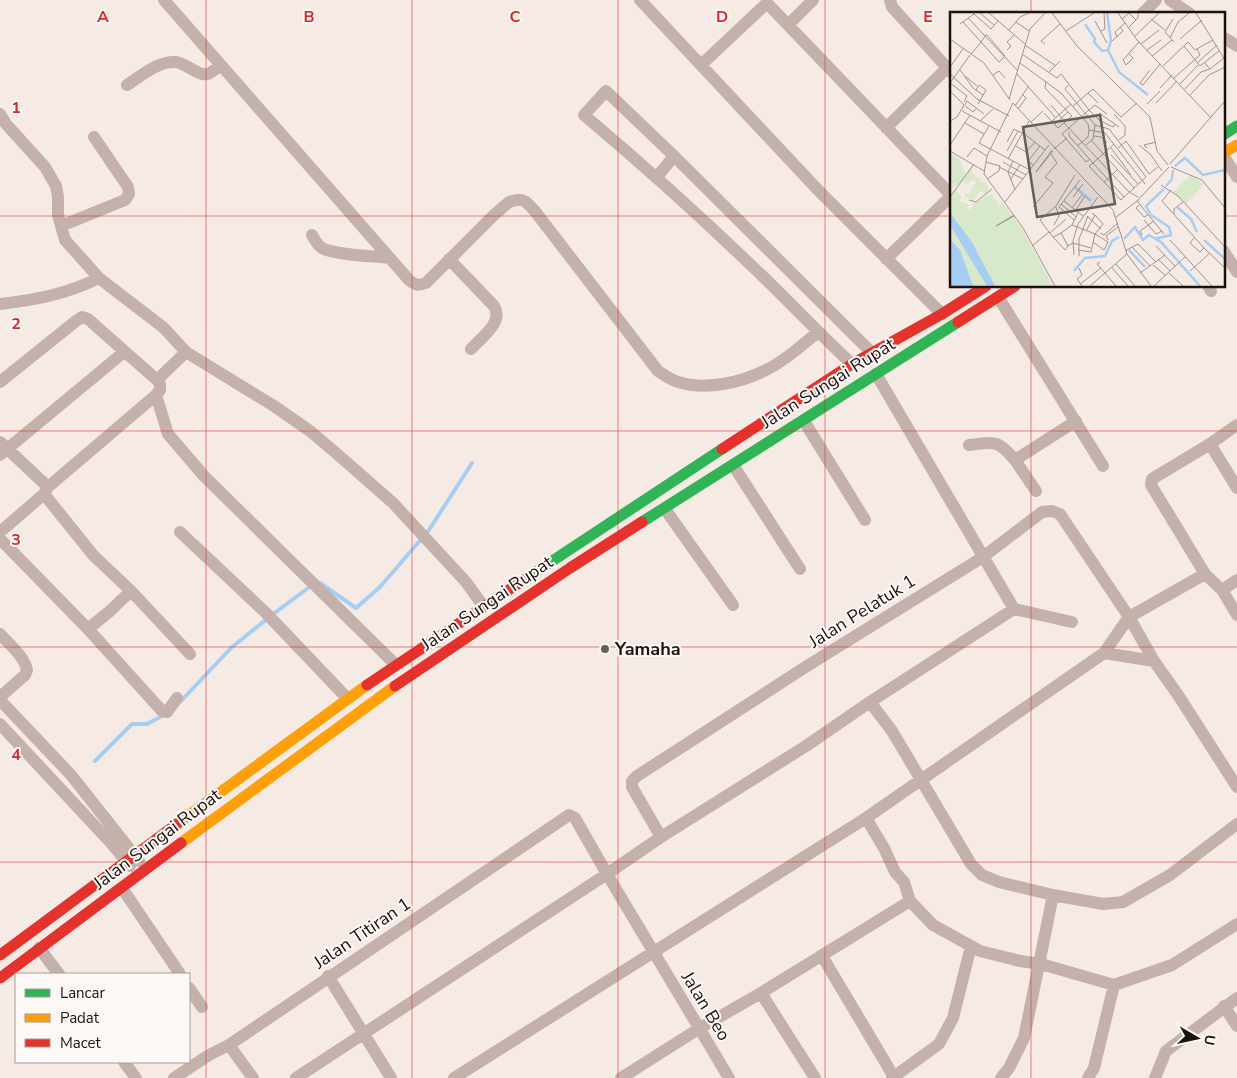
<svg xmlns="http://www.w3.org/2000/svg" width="1237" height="1078" font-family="'Nunito Sans',sans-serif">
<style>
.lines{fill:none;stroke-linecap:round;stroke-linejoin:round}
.stream{stroke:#a6cef3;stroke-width:4}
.street{stroke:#c5b1ac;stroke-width:12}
.fast{stroke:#30b455;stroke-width:11}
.slow{stroke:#ff9f0a;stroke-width:11}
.jam{stroke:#e5322d;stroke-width:11}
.grid{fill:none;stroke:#d62828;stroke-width:1;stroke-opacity:0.55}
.poi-dot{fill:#685e5b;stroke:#fdf8f6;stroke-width:2}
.labels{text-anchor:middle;stroke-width:4;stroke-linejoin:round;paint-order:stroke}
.street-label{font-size:18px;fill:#1c1310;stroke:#fdf8f6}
.poi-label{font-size:18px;font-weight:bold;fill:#1c1310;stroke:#fdf8f6;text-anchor:start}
.inset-river{fill:none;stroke:#a6cef3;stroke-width:2.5}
.inset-road{fill:none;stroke:#9f9490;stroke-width:1}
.view{fill:#685e5b;fill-opacity:0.15;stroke:#685e5b;stroke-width:2.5}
.inset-edge{fill:none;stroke:#1c1310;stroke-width:2.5}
.grid-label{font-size:16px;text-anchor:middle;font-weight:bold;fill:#d62828;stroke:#fdf8f6;stroke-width:4;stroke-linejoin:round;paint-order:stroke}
</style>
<rect width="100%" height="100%" fill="#f6eae5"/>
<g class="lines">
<path class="stream" d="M320,583L356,608L380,587L429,530L472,463
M181,701L232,647L272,615L312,585
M95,761L132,724H147L164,715"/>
<path class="street" d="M164,0L409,280C415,285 418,286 426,283L494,215L509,202L517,200H522L526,202L534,210L658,371C664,375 671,380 678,382C707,391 743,382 768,369C786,360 802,345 818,332
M640,0L817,189L942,314
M890,0L892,7L951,72
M1170,0L1190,14
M1142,14L1156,0
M788,25L813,0
M1223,37L1237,46
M701,65L767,3L951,195
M127,85C141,76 157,61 176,62C185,63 200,77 208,74C212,72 217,68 221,65
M0,114L6,124L45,167L56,186L58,197V215L65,240L99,278L164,328L186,352L274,406L310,431L336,453L393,503L466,582L484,607
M886,128L947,68
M1223,155L1237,177
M657,177L674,156
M61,226L125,200L129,194L128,187L94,137
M312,235C315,240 317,245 322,248C335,255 373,256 390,258
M1223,250L1237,272
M449,259L494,306C504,322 482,337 471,349
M886,259L951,196
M1208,286L1211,291
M998,297L1103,466
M0,304C35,300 67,294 99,278
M852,364C818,333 787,299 754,268C699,215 642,164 584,115L606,91L674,156L871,352
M876,374L1014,609
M157,380L186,352
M0,382L76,321L82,317L88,319L157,380L160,384V390L156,395L168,434L204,476L396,665
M804,421L865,520
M1237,425L1210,444L1152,479L1151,485L1205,574L1222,590L1237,615
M0,442L48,487
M1210,444L1237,488
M969,445C995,442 997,439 1015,460
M0,455L124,352
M733,465L800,569
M1036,491L1015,460L1076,421
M44,494L93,555L131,591L190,654
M665,509L733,605
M0,532L44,494L48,487L156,395
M180,532L266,613L347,698
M0,539L88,629L162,711L167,712L177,698
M1222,590L1237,580
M88,629L110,611L131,591
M0,634C10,645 24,656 27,670L25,675L0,697
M1104,653L1154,661
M0,700L71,775L139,861
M870,702L892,731L971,864L982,875L999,882L1053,895
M0,724L111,843L130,866
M866,818L884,848L895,872L904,882L910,901L933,925L980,951L1020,961L1041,964L1114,985L1172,965L1237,924
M661,837L632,787V781L637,776L807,666L983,557L1042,512L1052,511L1060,514L1129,617L1154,661L1178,695L1237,787
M122,888L180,974
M39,948L59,974
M822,956L894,1077
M328,976L391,1078
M189,988L202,1007
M761,993L815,1078
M1224,1006L1237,1026
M229,1045L253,1078
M124,1062L136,1078
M174,1078L209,1055L229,1045L569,815L575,818L607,874L661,837L806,746L870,702L1014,609L1072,622
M296,1078L607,874L729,1078
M454,1078L866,818L1104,653L1129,617L1205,574
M621,1078L700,1028L761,993L910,901
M892,1078L939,1044L953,1018L971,946
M1001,1078L1009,1068L1024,1038L1053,895L1103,904L1123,902L1170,875L1237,824
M1088,1078L1094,1068L1114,985
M1155,1078L1166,1051L1237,998"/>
<path class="fast" d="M1223,135L1237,126
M642,522L958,322
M528,577L722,449"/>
<path class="slow" d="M1223,153L1237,145
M177,824L367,685
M181,843L395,686"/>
<path class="jam" d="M958,322L1015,286
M722,449L852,364L942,314L986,286
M367,685L528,577
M395,686L570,568L642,522
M0,955L177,824
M0,978L181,843"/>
</g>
<path class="grid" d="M206,0V1078M412,0V1078M618,0V1078M825,0V1078M1031,0V14M0,216H951M1223,216H1237M1031,286V1078M0,431H1237M0,647H1237M0,862H1237"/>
<circle class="poi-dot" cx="605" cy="649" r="5"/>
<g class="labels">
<g class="street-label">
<text transform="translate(828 383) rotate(-32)" y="6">Jalan Sungai Rupat</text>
<text transform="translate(487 603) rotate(-34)" y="6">Jalan Sungai Rupat</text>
<text transform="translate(862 611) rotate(-32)" y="6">Jalan Pelatuk 1</text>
<text transform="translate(157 839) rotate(-37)" y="6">Jalan Sungai Rupat</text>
<text transform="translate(362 933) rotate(-34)" y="6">Jalan Titiran 1</text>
<text transform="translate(706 1006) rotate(59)" y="6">Jalan Beo</text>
</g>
<g class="poi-label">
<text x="615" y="655">Yamaha</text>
</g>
</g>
<g transform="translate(950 12)">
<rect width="275" height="275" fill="#f6eae5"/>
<path d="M0,141L9,146L15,162L20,157L26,165L32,166L30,170L36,169L39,180L36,183L31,178L24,188L15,185L14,181L19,182L26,170L23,167L16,173L13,169L2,176ZM240,163L254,172L236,192L223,180ZM5,177L12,185L9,189L19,192L17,196L20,198L24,191L41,182L49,192L52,190L72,217L103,274H0V181Z" fill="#d7e9ca"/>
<path d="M0,201L22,230L45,274H37L0,213ZM0,227L10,238L23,274H0Z" fill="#a6cef3"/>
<path class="inset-river" d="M157,1L161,29L158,38L169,60L198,83M135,12L145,27L144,30L152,39L158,38M225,154L235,146L253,163L275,158M216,174L222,167L223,158M125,175L141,189M227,195L241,207L247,220M174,227L185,215L193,228L199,223L211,230L250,274M204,227L221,223L219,215L201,203L196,194L214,177M254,228L275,247M179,238L195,255M124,259L135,246L155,244L162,229L169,225"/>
<path class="inset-road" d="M23,1L41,17L48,9M30,1L44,13M39,1L75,32M102,1L127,34L200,105L207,139L218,153M168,1L187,28L261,106M246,1L275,48M18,6L68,59M172,7L179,1L186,8M201,7L215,18M223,7L215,20L224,30M145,9L157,31M13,10L49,50L55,44L37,23H36L31,30L28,34L21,42M66,10L79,19M10,12L24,2M178,16L188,6V1M59,18L70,5L79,1M116,19L144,1M151,19L155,17L154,1M167,25L165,20L175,11M184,25L209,1M220,26L228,10L239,1M0,27L34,51L60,88M230,27L252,8M162,29L173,19L170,15M95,32L91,29L110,12M191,32L209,18M75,33L106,54M234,34L250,54L269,39M57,38L61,34L57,30L64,23M197,38L211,28M72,42L107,66L111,62L139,98L145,93L157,102M179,42L183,46L176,53L173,48L189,30M202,44L222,28M70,51L111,81L138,112L139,118L155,121L195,172M247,51L267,33M255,51L260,57L274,46M213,54L238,30L245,38L263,28M0,55L13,37M10,58L23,76L33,83M200,58L190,71L193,73L210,52M99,60L110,49M0,62L27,87L59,104M67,62L105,105M43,63L49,59L55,66M15,64L27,74M224,66L250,43L247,37M0,71L20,43M0,71L17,84L14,90M230,72L248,53M118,73L115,77L145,113L143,127L136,133M210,76L222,63M235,77L251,60L260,57M26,78L29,73L36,78L28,92M0,79L14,93L7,105L0,109M138,81L143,77L171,105L187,91M240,83L259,63L275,55M59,87L80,17L95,1M63,91L163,198L177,242L201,274M63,91L37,144L34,162L73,216L105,274M206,91L227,69M197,92L210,79M15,93L17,89L34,102M101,93L115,110M15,94L23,100L27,96M65,94L78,75M123,94L138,81L148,91M68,97L76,86L72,82M12,99L51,120M94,101L108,116L122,104L95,76L96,69M149,101L169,115M164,102L175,114V123L169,128M30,109L43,97M102,109L121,92M81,110L93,99M15,111L34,122M114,111L179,180L188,185M105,112L118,100M39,114L29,131L80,158M119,120V124L143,151L139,154L171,188L196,165L159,117L145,113M73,121L95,138M144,124L151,125L157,131M141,128L184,176M57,130L64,117L72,121M164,132L143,151L174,185M0,133L20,103M189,133L201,143L212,159M66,134L76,140L85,130M127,134L138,125L139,118M161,136L181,163M168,136L176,129L199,162L208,155M197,136L194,133L206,130M104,137L117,126M102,138L86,160L103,139M0,139L34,159M57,139L68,119M161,143L188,172M17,145L24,136L37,144M58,147L79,109M140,147L136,150L112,122L139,98L149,108L163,115L166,112M63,149L58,160L65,178M36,150L50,154L49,159L37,167M53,150L76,163M220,152L275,89M83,153L78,149L90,134M49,155L73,167M221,155L252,168L275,196M60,168L70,153M154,170L167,158M211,173L228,184L275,235M221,178L212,189L254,236M0,185L24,152M123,185L133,172M19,188L26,190L42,177M114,189L133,204M187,189L214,222M55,190L99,133M111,192L126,205M190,192L186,196L194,205L198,203M83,195L103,171L95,165L107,151L101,142M122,196L132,183M125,199L135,184M224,202V197L233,190M64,203L46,214L64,204M137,204L151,217M165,206L187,189L219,155M124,208L109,195L130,168M194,208L206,222L212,219M104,213L109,204L106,195M122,213L145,222M136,219L145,203L142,201M99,220L103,225L111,221L122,213L128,201M100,221L116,207M150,221L154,223L168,211M192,223L190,219L204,209M103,225L115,238L118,234L111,221M244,226L240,231L250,240L254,236L275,256M158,228L156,224L168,215M220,228L262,274M143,230L154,238L158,230L145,222M82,234L99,220L90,208L106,194L125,163M118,234L123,231L141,236M206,234L225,254M182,235L200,254M128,238L141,240L145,222L153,212L145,203M175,239L188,232L206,250M124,243L123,229L128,212L148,185M129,244V227L138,204M209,248L220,259M150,250L147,252L155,261M166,252L185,274M203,253L216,264M129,256L132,263L127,267L132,274M162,256L178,274M240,259L260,241M155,261L166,274M190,261L215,243M219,261L233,274M130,272L151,256M140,274L177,242M204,274L235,245"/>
<path class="view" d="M150,103L165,192L87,205L73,115Z"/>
<rect width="275" height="275" class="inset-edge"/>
</g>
<g class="grid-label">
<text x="103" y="22">A</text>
<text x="309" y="22">B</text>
<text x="515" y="22">C</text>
<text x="722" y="22">D</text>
<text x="928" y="22">E</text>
<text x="16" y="113">1</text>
<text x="16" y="329">2</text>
<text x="16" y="545">3</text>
<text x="16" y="760">4</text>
</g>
<rect x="15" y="973" width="175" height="90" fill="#fdf8f6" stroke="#a39c9a"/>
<rect x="25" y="989" width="25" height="8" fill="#30b455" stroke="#a39c9a"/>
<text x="60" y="998" font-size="15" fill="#1c1310">Lancar</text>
<rect x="25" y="1014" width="25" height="8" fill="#ff9f0a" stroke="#a39c9a"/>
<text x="60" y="1023" font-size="15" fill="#1c1310">Padat</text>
<rect x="25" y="1039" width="25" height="8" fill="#e5322d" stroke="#a39c9a"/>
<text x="60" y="1048" font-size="15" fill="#1c1310">Macet</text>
<g transform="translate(1197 1038) rotate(99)" stroke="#fdf8f6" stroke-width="4" paint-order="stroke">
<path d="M0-4L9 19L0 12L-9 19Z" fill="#1c1310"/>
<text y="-8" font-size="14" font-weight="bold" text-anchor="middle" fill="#1c1310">U</text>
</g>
</svg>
